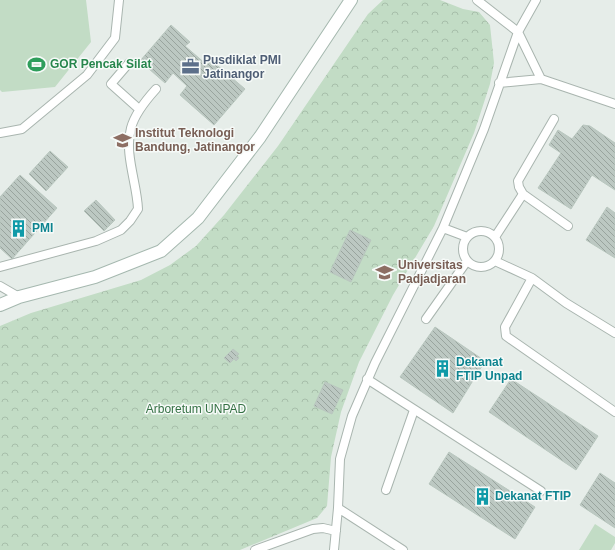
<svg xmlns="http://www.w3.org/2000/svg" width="615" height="550" font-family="Arial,sans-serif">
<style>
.green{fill:#c2dcc5}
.forest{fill:url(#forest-crowns)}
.building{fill:url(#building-back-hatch);stroke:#b9c7bf}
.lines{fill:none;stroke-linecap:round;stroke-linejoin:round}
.lane-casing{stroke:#a9b5af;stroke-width:10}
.secondary-casing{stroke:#a5b8af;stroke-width:14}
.lane{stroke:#fff;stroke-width:8}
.secondary{stroke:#fff;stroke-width:12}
.labels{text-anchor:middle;stroke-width:3;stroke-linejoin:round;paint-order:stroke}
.service-label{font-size:12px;font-weight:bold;fill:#4e5e75;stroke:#f6faf8;text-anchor:start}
.leisure-label{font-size:12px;font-weight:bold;fill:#27864d;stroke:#f6faf8;text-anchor:start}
.education-label{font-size:12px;font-weight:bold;fill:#785e54;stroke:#f6faf8;text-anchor:start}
.culture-label{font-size:12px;font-weight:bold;fill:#0d838f;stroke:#f6faf8;text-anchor:start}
.park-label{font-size:12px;fill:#357144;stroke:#f6faf8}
</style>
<defs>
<pattern id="forest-crowns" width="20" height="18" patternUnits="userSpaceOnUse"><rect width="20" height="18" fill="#c2dcc5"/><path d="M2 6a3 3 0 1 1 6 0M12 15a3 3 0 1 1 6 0" fill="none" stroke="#a7beaa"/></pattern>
<pattern id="building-back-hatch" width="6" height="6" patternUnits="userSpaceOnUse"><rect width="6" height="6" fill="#bcc8c2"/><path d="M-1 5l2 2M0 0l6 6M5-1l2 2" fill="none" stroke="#99a49e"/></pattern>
</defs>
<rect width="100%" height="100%" fill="#e6ede9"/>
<path class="green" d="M0,0H86L91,42L55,87L2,92L0,90Z
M595,524L615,537V543L611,550H579Z"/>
<path class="forest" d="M383,0H440L463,9L479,12L490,25L494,63L490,84L474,133L434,226L393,295L359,362L341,412L331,457L327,506L317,518L240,550H0V326L31,313L141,280L170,265L196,246L224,215L278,146L368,14Z"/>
<path class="building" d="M171,25L190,42L185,46L207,65L211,60L245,89L214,125L180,95L187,86L173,73L165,83L140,61Z
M583,125L590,126L615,143V190L592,175L571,209L538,188L561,153L549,145L558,130L572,139Z
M50,151L68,167L46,191L29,174Z
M20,175L57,208L12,259L0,248V197Z
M96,200L115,220L104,231L84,211Z
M607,207L615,213V258L586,240Z
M350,230L371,240L351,282L330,272Z
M435,327L485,361L453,413L400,377Z
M233,349L239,354L236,356L239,358L236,361L234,359L230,363L224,358Z
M511,379L598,436L576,470L489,412Z
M325,382L343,390L332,414L314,406Z
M449,452L535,507L515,539L429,484Z
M600,473L615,483V528L580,505Z"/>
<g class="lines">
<defs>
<path id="lane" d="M477,0L518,32L541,79
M129,63L111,84L139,109
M499,83L541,79L615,104
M0,133L22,129L87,75L115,38L119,0
M523,194L568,226
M443,228L467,237
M463 249a18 18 0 1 1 36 0a18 18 0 1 1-36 0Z
M495,237L523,194L519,187L518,181L554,119
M495,261L532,278L505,327L506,336L615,412
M0,267L96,241L121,230L130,221L138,209C137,183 124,154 131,128C135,113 146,100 156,89
M532,278L566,303L615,333
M0,286L19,297
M426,319L467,261
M367,379L541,491
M386,490L414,410
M338,508L340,459L352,416L375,363L443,228L484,129L518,32L536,0
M255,550L313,529L323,528L336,531
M334,550L338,508L403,550"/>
<path id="secondary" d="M0,305L19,297L95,277L161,251L198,218L260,137L351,0"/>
</defs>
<use href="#lane" class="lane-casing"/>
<use href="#secondary" class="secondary-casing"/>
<use href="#lane" class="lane"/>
<use href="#secondary" class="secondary"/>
</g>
<defs>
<symbol id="stadium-bare" viewBox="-9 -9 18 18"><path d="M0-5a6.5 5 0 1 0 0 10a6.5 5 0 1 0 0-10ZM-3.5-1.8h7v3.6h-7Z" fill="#2e9e5b" stroke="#f6faf8" stroke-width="2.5" paint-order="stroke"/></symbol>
<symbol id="office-bare" viewBox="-9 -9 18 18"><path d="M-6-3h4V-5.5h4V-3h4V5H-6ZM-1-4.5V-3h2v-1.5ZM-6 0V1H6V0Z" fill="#5c6f8a" stroke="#f6faf8" stroke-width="2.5" paint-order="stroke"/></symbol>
<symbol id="university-bare" viewBox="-9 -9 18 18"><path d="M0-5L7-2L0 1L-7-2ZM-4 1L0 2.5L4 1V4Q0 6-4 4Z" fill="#8d6e63" stroke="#f6faf8" stroke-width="2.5" paint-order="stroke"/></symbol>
<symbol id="building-bare" viewBox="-9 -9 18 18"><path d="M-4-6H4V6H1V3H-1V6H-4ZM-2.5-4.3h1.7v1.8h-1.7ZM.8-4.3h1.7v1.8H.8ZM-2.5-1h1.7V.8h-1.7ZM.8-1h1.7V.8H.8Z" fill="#0f9aa8" stroke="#f6faf8" stroke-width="2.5" paint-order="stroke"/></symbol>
</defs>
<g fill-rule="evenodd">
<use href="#stadium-bare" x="24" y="52" width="25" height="25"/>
<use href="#office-bare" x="178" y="54" width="25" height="25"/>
<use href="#university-bare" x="110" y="128" width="25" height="25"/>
<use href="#building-bare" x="6" y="216" width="25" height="25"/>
<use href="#university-bare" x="372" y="260" width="25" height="25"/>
<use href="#building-bare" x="430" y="356" width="25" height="25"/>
<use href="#building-bare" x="470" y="484" width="25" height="25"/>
</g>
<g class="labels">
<g class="service-label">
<text x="203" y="64">Pusdiklat PMI<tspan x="203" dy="14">Jatinangor</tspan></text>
</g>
<g class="leisure-label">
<text x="50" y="68">GOR Pencak Silat</text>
</g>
<g class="education-label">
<text x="135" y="137">Institut Teknologi<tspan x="135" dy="14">Bandung, Jatinangor</tspan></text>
<text x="398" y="269">Universitas<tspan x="398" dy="14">Padjadjaran</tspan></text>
</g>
<g class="culture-label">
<text x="32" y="232">PMI</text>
<text x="456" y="366">Dekanat<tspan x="456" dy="14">FTIP Unpad</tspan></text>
<text x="495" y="500">Dekanat FTIP</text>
</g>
<g class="park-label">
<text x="196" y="413">Arboretum UNPAD</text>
</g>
</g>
</svg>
